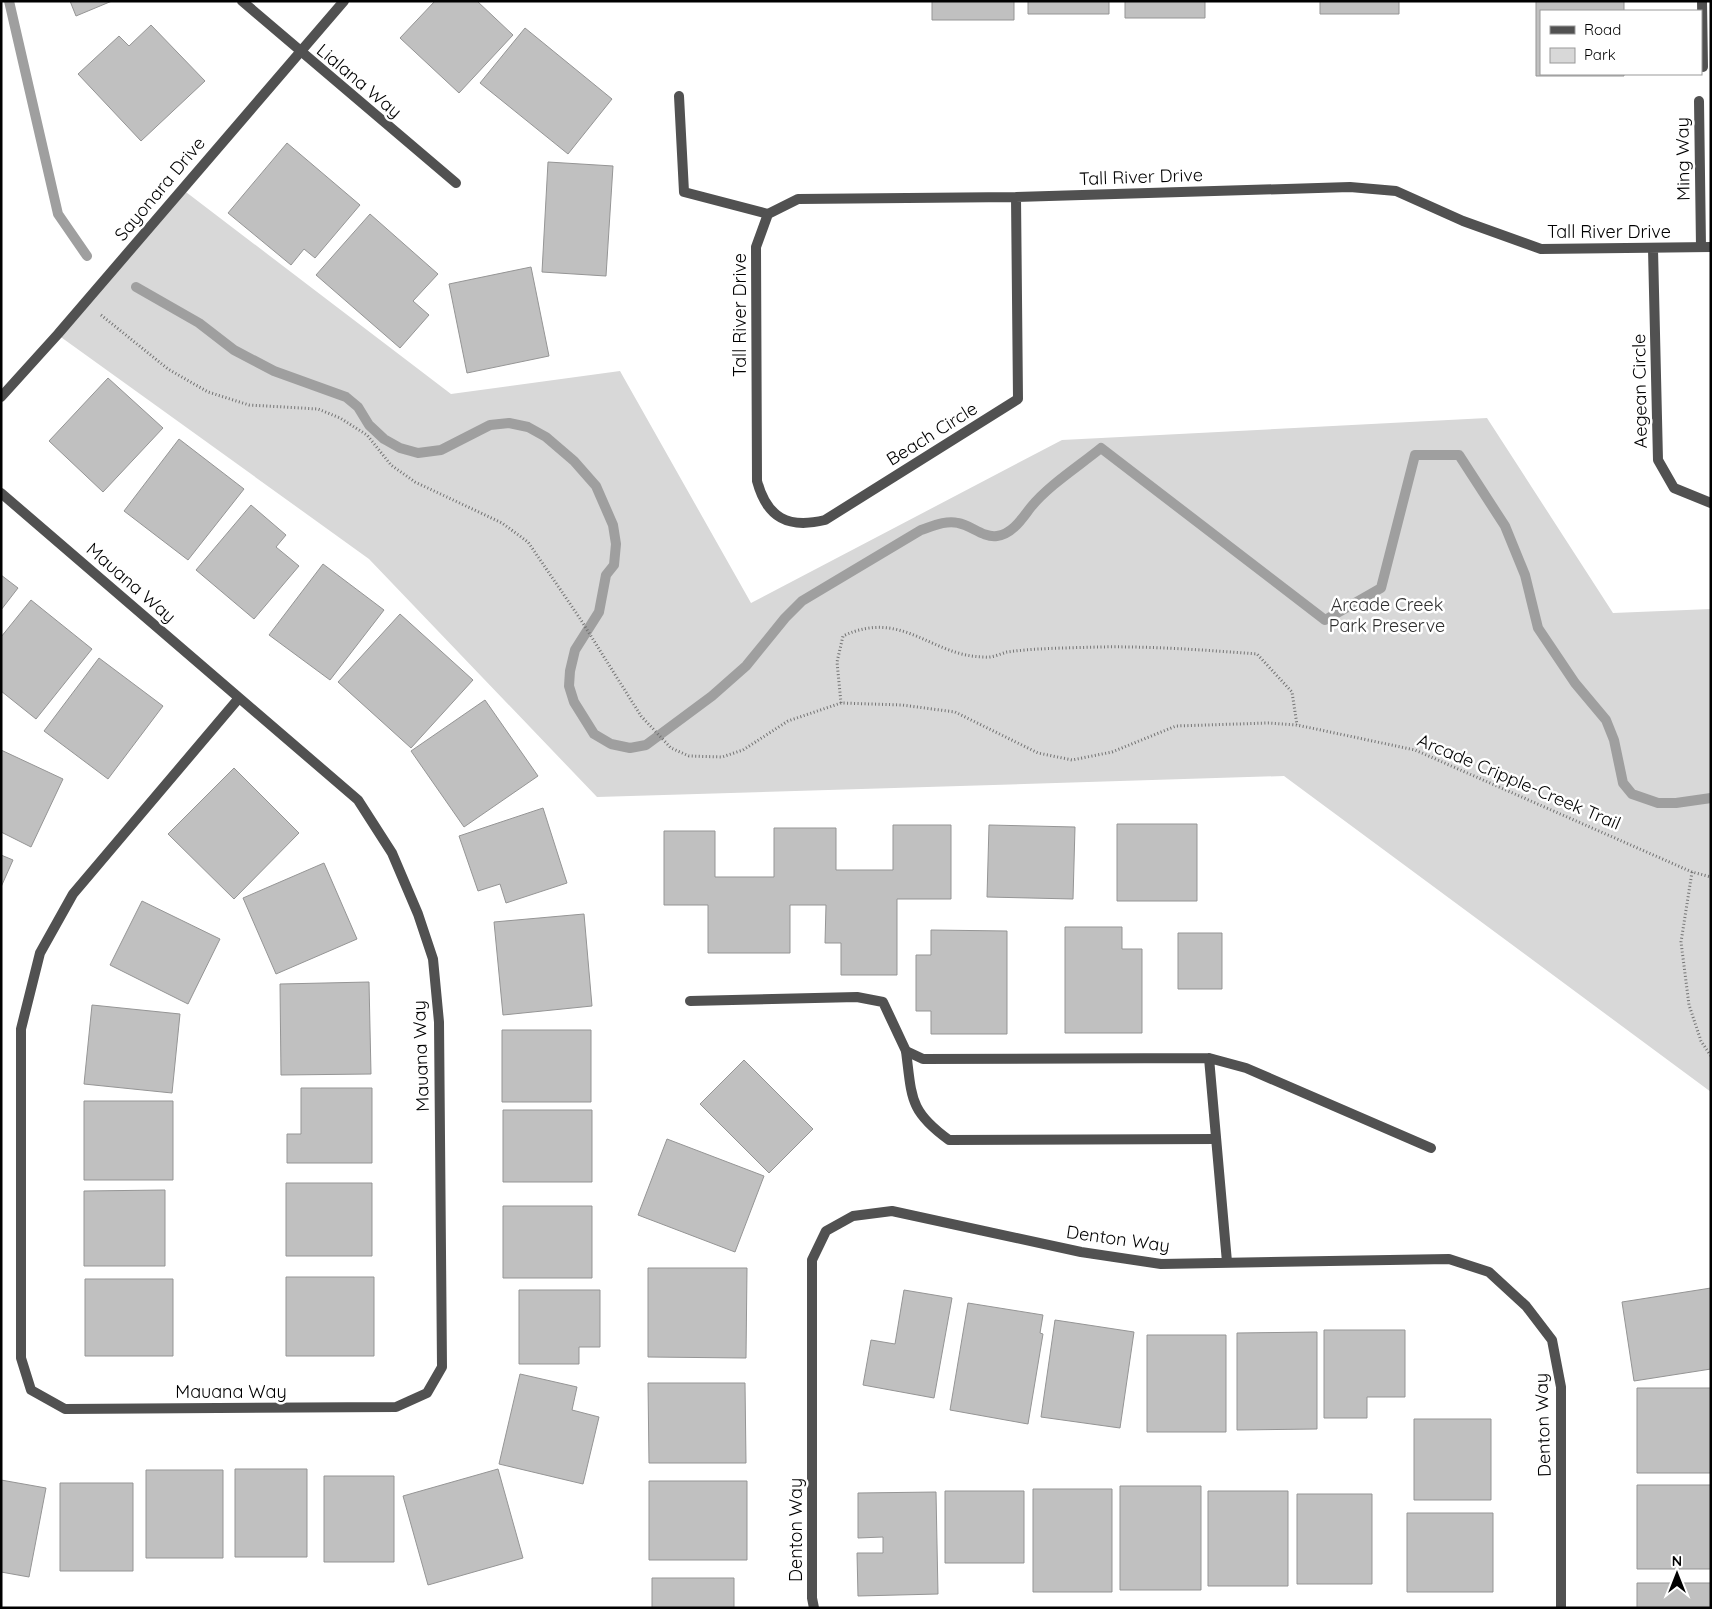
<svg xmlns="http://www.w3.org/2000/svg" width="1712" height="1609" font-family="Quicksand,sans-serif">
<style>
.green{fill:#d8d8d8}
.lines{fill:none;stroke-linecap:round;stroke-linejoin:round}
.stream{stroke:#9f9f9f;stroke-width:10}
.building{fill:#c0c0c0;stroke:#959595}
.path{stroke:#737373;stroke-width:3;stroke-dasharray:1 2.5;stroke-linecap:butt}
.service{stroke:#515151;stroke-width:10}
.minor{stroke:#515151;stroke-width:10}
.tertiary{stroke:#515151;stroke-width:10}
.labels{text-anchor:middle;stroke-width:5;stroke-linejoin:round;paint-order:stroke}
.street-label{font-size:18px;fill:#000;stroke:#fff}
.park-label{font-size:18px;fill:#2f2f2f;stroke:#fff}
</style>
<rect width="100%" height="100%" fill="#fff"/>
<path class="green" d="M182,189L451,394L620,371L751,603L1062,440L1487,418L1613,613L1711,609V1092L1284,776L597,797L369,559L58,335Z"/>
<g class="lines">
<path class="stream" d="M9,1L58,214L87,256
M136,287L199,323L234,350L274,371L346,397L358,407L369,425L384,439L400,448L418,453L441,450L490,425L509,423L528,427L546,437L574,461L596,486L613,525L616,544L614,565L606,575L599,612L575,650L570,671L569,686L574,702L594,734L611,744L630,748L646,745L712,696L746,666L785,618L802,601L921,530C933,526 946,520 958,523C971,525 983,538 997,536C1013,534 1023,517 1031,507C1049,485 1079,466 1101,448L1325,620L1381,588L1415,455H1459L1505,526L1525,575L1538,628L1575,683L1606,720L1614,740L1623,783L1632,794L1658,803H1676L1711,798"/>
</g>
<path class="building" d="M70,1H112L76,16Z
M435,1H477L513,35L459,93L400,38Z
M932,1H1014V20H932Z
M1028,1H1109V14H1028Z
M1125,1H1205V18H1125Z
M1320,1H1399V14H1320Z
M1536,1H1624V11H1541V74H1624V76H1536Z
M151,25L205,81L141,141L78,74L119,36L129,46Z
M525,28L612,99L568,154L480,83Z
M287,143L360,205L315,258L304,249L291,265L228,213Z
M548,162L613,166L606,276L542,272Z
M370,214L438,274L413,301L429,315L400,348L316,275Z
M531,267L549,356L467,373L449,284Z
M108,378L163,428L103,492L49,441Z
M179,439L244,489L188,560L124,511Z
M251,505L286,535L276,547L299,566L254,619L196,570Z
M323,564L384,610L330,680L269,635Z
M1,575L18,588L1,610Z
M31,600L92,649L36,719L1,691V637Z
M400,614L473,680L411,748L338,682Z
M99,658L163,706L108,779L44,731Z
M485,700L538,776L464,827L411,751Z
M1,750L63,779L31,847L1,832Z
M234,768L299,833L234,899L168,834Z
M543,808L567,883L506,903L500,884L478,891L459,836Z
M1117,824H1197V901H1117Z
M893,825H951V899H897V975H841V943H825L826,905H790V953H708V905H664V831H715V877H774V828H836V870H893Z
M989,825L1075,827L1073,899L987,897Z
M1,855L13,860L1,887Z
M324,863L357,939L276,974L243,898Z
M142,901L220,939L188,1004L110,965Z
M584,914L592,1006L503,1015L494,922Z
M1065,927H1122V949H1142V1033H1065Z
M931,930L1007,931V1034H931V1011H916V955H931Z
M1178,933H1222V989H1178Z
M369,982L371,1074L281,1075L280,984Z
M92,1005L180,1014L172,1093L84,1084Z
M502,1030H591V1102H502Z
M744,1060L813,1129L769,1173L700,1104Z
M301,1088H372V1163H287V1134H301Z
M84,1101H173V1180H84Z
M503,1110H592V1182H503Z
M667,1139L764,1176L735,1252L638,1215Z
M286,1183H372V1256H286Z
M165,1190V1266H84V1191Z
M503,1206H592V1278H503Z
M648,1268H747L746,1358L648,1357Z
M286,1277H374V1356H286Z
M85,1279H173V1356H85Z
M1711,1288V1369L1634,1381L1622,1302Z
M519,1290H600V1347H579V1364H519Z
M904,1290L952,1298L934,1398L863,1385L871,1340L895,1344Z
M968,1303L1043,1315L1040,1333L1043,1334L1028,1424L950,1410Z
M1055,1320L1134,1332L1120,1428L1041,1417Z
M1324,1330H1405V1397H1367V1418H1324Z
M1317,1332V1429L1237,1430V1333Z
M1147,1335H1226V1432H1147Z
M520,1374L577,1387L572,1410L599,1417L583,1484L499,1464Z
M648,1383H745L746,1463H649Z
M1637,1388H1711V1473H1637Z
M1414,1419H1491V1500H1414Z
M235,1469H307V1557H235Z
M498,1469L523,1558L428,1585L403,1496Z
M146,1470H223V1558H146Z
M324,1476H394V1562H324Z
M1,1480L46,1488L29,1577L1,1572Z
M649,1481H747V1560H649Z
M60,1483H133V1571H60Z
M1637,1485H1711V1569H1637Z
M1120,1486H1201V1590H1120Z
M1033,1489H1112V1592H1033Z
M945,1491H1024V1563H945Z
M1208,1491H1288V1586H1208Z
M936,1492L938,1594L858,1596L857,1553H883V1537L858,1538V1493Z
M1297,1494H1372V1584H1297Z
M1407,1513H1493V1592H1407Z
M652,1578H734V1608H652Z
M1637,1583H1711V1608H1637Z"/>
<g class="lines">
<path class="path" d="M101,315L168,369L208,392L249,405L318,409L340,418L367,435L391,465L415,482L502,523L528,542L579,617L641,716L671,748L689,756L722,757L743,750L788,721L841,703L902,705L955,712L1038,753L1072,760L1112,752L1176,726L1268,723L1297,725L1415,750L1692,872L1711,877
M841,703L837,662L843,636C903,608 931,657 985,657C992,658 1000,654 1007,652C1036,648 1068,648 1098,647C1151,646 1204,650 1257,654L1292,692L1297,725
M1692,872L1681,942L1689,1005L1701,1041L1711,1056"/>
<path class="service" d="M679,96L684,192L768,214
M906,1051C912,1098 909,1111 949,1140L1216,1139"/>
<path class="minor" d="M242,1L456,183
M1702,1L1703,67
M1699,101L1701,247
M1016,197L1018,399L825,520C788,529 767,518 757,481L756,247L768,214L798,199L1016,197L1350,187L1396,191L1463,221L1541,249L1711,247
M1653,249L1658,460L1674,488L1711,503
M1,493L358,800L392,853L418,914L433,959L439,1022L442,1367L427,1393L396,1407L65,1409L31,1390L21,1358V1029L40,953L73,894L239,698
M690,1001L857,997L883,1002L906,1051L923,1059L1209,1058L1246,1068L1431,1148
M1209,1058L1227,1262
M814,1608L812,1598V1260L826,1231L853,1216L892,1211L1081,1252L1161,1264L1449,1259L1489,1272L1526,1306L1552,1340L1561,1387V1608"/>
<path class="tertiary" d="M1,397L58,334L344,1"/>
</g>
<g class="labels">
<g class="street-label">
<text transform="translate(359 81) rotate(40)" y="6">Lialana Way</text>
<text transform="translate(1683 159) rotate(-91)" y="6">Ming Way</text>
<text transform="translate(1141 177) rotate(-2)" y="6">Tall River Drive</text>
<text transform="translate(160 189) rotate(-50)" y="6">Sayonara Drive</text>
<text x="1609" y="238">Tall River Drive</text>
<text transform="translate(740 315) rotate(-90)" y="6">Tall River Drive</text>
<text transform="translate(1640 391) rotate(-91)" y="6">Aegean Circle</text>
<text transform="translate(932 434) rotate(-32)" y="6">Beach Circle</text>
<text transform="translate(131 583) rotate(41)" y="6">Mauana Way</text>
<text transform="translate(1519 782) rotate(23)" y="6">Arcade Cripple-Creek Trail</text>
<text transform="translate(421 1056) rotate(-92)" y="6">Mauana Way</text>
<text transform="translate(1118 1239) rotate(8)" y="6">Denton Way</text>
<text x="231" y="1398">Mauana Way</text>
<text transform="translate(1543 1425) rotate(-92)" y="6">Denton Way</text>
<text transform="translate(796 1530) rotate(-90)" y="6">Denton Way</text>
</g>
<g class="park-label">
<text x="1387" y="611">Arcade Creek<tspan x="1387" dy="21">Park Preserve</tspan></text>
</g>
</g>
<rect width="1712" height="1609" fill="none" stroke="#000000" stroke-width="5"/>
<rect x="1540" y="10" width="162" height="65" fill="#ffffff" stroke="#999999"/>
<rect x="1550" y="26" width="25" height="8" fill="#515151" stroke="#999999"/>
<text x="1584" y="35" font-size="15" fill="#000000">Road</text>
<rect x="1550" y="48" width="25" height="15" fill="#d8d8d8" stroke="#999999"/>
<text x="1584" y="60" font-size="15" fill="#000000">Park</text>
<g transform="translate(1677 1574)" stroke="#ffffff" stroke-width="4" paint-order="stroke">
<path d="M0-4L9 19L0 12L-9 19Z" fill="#000000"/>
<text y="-8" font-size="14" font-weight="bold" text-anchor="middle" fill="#000000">N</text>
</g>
</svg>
